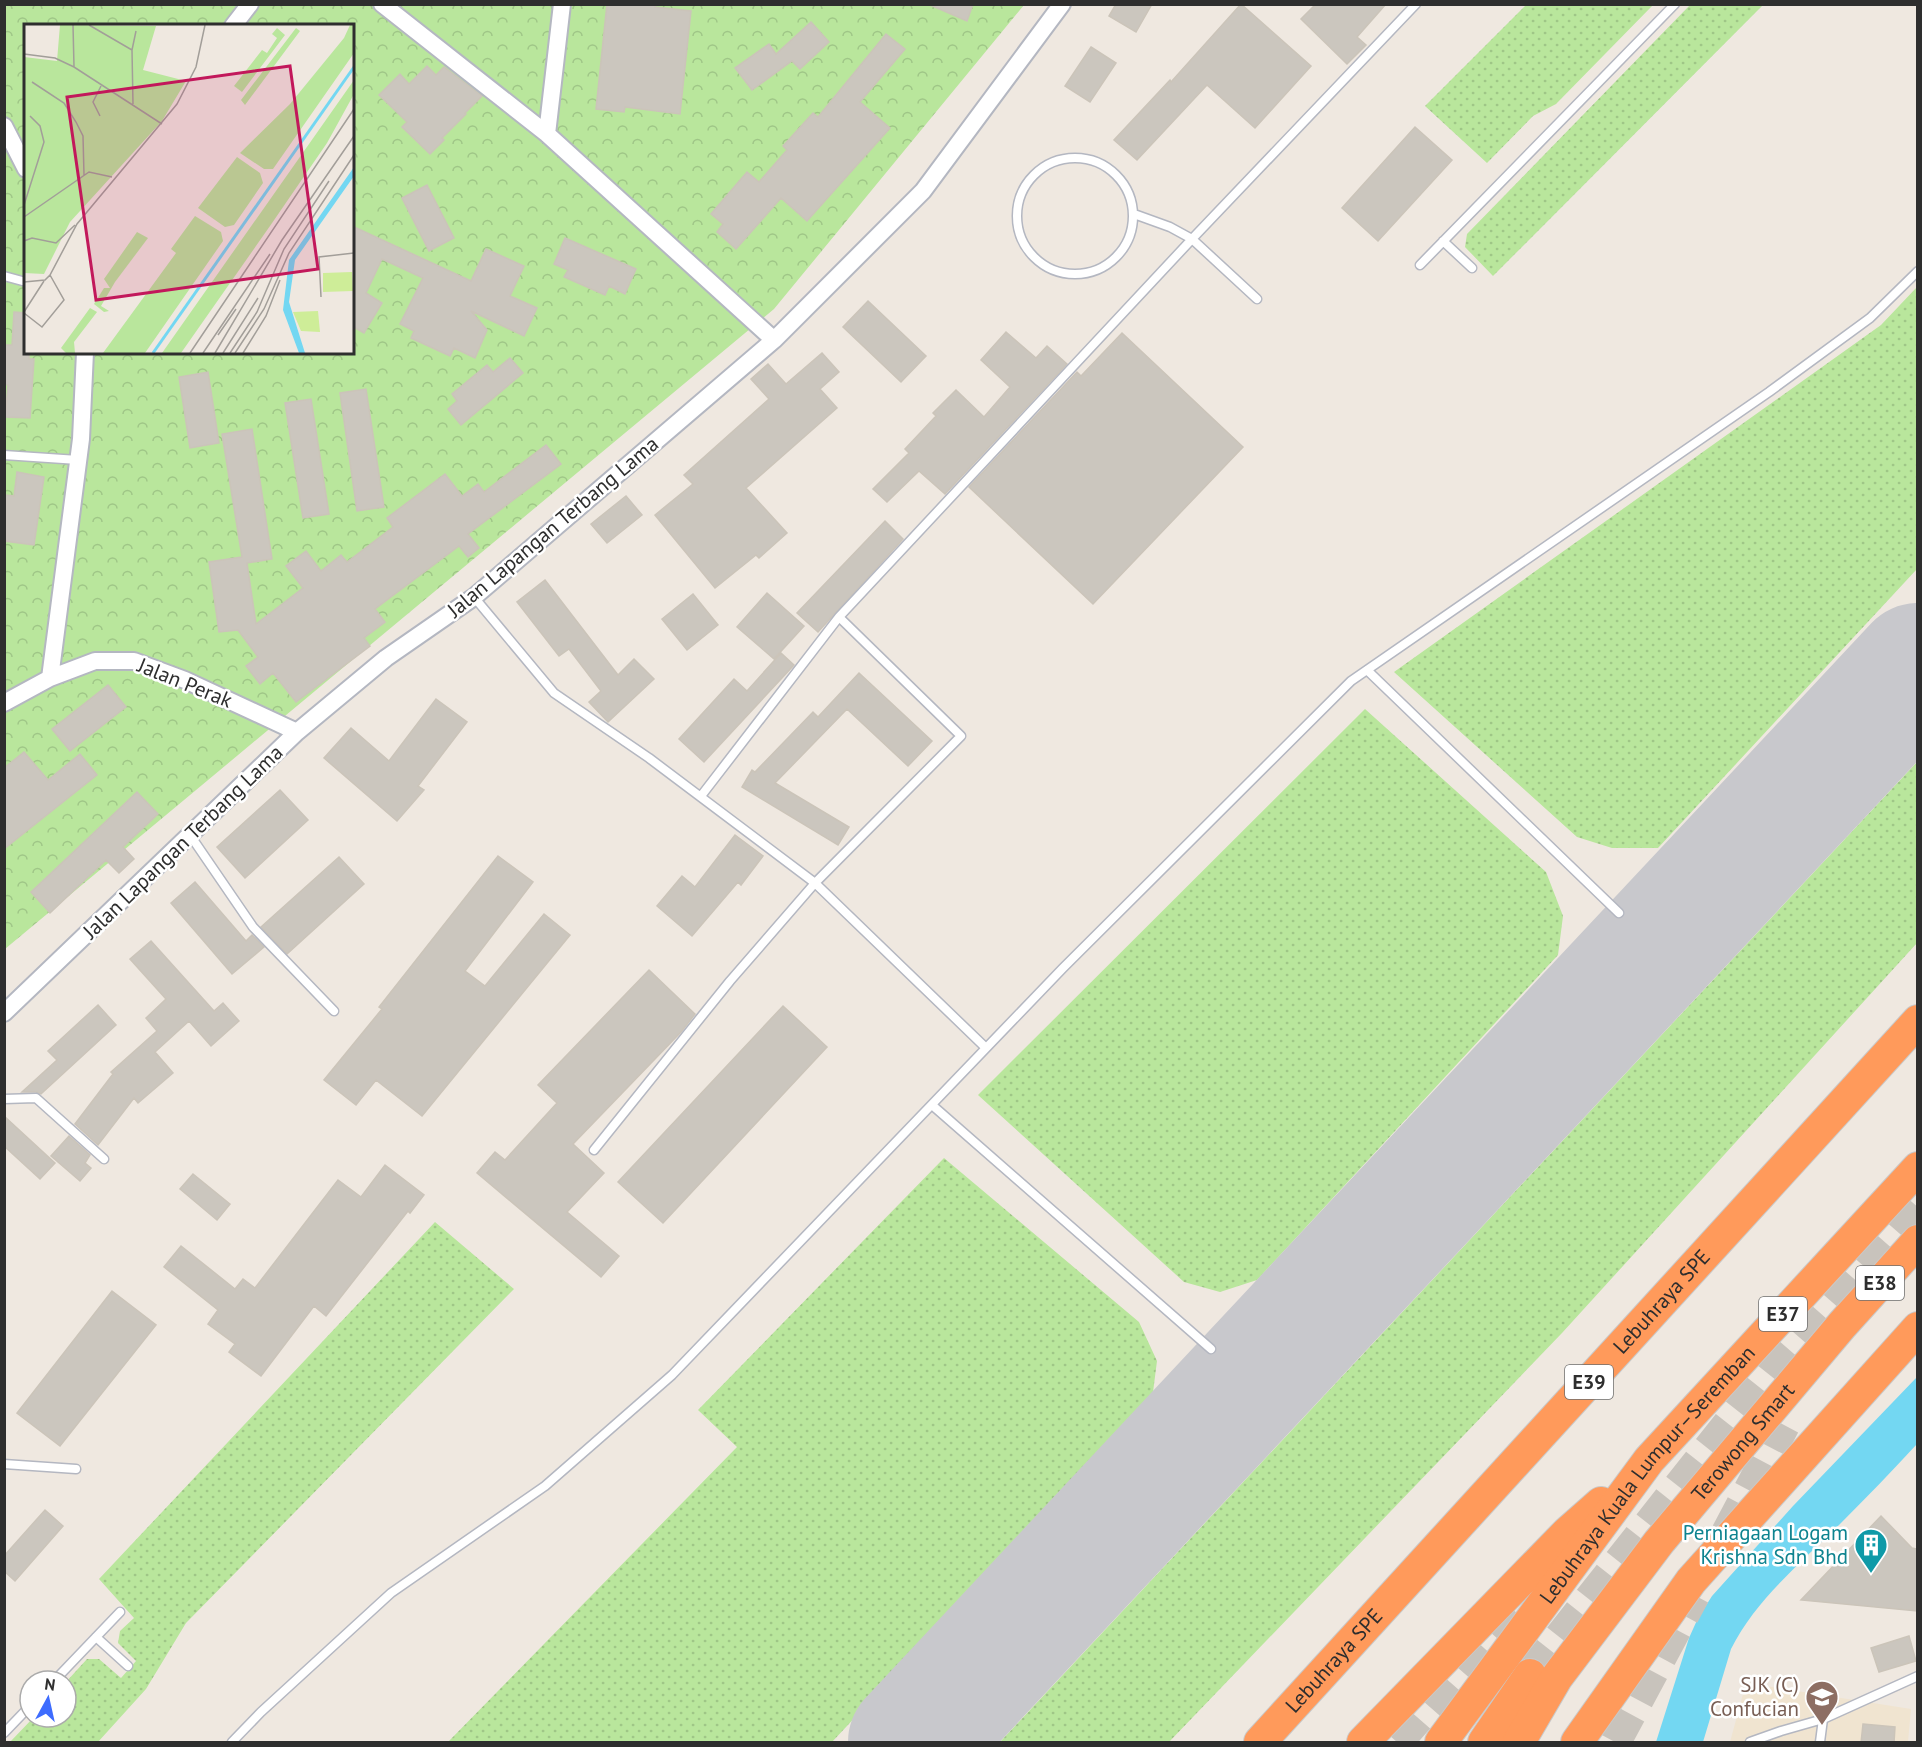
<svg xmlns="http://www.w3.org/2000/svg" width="1922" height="1747" font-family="'PT Sans',sans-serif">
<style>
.education{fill:#f0e4d0}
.grass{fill:url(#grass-dots)}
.forest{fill:url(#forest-crowns);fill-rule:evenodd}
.water{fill:#73d7f2}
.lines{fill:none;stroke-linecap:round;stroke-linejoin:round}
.runway{stroke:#c8c8cc;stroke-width:128}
.building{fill:#cbc6be;stroke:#cbc4b9;stroke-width:1.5}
.motorway-tunnel{stroke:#c8c3bc;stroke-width:32;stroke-dasharray:32 16;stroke-linecap:butt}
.service-casing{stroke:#b4b7c1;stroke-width:11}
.minor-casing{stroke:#b4b7c1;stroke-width:20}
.motorway-casing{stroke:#c9c9c9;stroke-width:34}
.service{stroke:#fff;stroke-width:8}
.minor{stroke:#fff;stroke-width:16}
.motorway{stroke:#ff9a5b;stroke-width:32}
.labels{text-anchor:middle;stroke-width:5;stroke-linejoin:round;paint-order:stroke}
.shield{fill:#fff;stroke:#6d6d6d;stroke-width:1.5}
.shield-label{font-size:20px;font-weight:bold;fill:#2e2e2e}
.street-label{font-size:21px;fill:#2e2e2e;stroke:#fff}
.culture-label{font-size:21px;fill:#0d838f;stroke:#fff;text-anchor:end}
.education-label{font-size:21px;fill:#785e54;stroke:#fff;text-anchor:end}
.inset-river{fill:none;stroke:#73d7f2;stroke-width:3}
.inset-road{fill:none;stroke:#a29e99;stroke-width:1.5}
.view{fill:#c2185b;fill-opacity:0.15;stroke:#c2185b;stroke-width:3}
.inset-edge{fill:none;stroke:#2e2e2e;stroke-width:3}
</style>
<defs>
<pattern id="grass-dots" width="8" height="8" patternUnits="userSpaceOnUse" patternTransform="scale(1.5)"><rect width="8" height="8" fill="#b9e69c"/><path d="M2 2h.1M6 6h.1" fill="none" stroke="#9fc687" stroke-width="1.8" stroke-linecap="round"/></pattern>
<pattern id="forest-crowns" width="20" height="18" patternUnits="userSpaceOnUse" patternTransform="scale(1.5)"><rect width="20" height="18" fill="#b9e69c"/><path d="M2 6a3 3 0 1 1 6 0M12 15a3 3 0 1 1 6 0" fill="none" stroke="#9fc687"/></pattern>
</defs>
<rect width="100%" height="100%" fill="#efe8e0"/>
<path class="education" d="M1746,1683L1911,1709L1908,1742H1730Z"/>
<path class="grass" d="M1527,4L1653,5L1556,104L1533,116L1487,163L1425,106Z
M1690,5H1763L1493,276L1465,247L1467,234Z
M1917,287V569L1658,848H1612L1577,837L1394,672L1881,325Z
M1365,709L1546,872L1563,916L1558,955L1257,1280L1220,1292L1184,1282L978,1095Z
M1917,762V943L1562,1333L1169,1742H1000Z
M944,1158L1139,1322L1157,1361L1152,1400L832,1742H448L737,1447L698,1410Z
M435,1222L514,1289L186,1623L146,1689L98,1742H10L34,1717H66V1682L87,1659H99L121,1678L136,1661L118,1643L120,1631L134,1618L99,1579Z"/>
<path class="forest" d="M5,5H1024L774,309L5,949ZM26,26H352V352H26Z"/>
<path class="water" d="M1917,1377V1444C1892,1471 1866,1498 1840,1524C1801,1563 1756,1599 1731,1649L1703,1742H1656L1689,1638L1698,1618L1712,1596L1793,1506Z"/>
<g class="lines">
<path class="runway" d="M912,1742L1918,667"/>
</g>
<path class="building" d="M607,4H656L655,7L691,11L680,114L625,107L624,112L596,109Z
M928,4H973L967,21Z
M1116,4H1152L1136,32L1109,16Z
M1241,4L1311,66L1255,128L1207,85L1137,160L1114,140L1170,80L1171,82Z
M1316,4H1386L1357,37L1366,45L1347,64L1301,19Z
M811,22L829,42L800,69L792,61L752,90L735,68L769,44L776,54Z
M886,34L905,49L860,102L890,128L807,221L781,198L736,249L717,232L723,224L711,214L747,172L759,182L787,150L783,146L813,113L818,117Z
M1091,47L1116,63L1090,102L1065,86Z
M427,66L436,75L444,67L482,96L465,113L466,114L442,138L444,140L430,154L402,127L407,122L379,95L400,74L409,84Z
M1415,127L1452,160L1378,241L1342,208Z
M427,185L454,238L429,251L402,198Z
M352,226L471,281L486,249L524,266L510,296L537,308L524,336L471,311L487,330L475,358L454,348L450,356L411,338L414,331L400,324L423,278L382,259L366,293L382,303L364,333L352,326Z
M565,238L636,269L625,294L609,286L605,295L564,277L568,270L554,264Z
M868,301L926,356L901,382L843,327Z
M14,312L26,313V352H29V359H34L30,418L5,417L8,385L4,384V345H12Z
M1006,332L1036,358L1047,346L1067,364L945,494L919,471L887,502L873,489L909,453L905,449L936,416L933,413L956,390L984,417L1010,387L981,360Z
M1122,333L1243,447L1093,604L969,487L1077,372L1081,376Z
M822,353L839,372L820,389L837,408L746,488L787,533L759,558L756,555L715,588L655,515L693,484L684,475L769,399L751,379L768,364L786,384Z
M510,358L523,373L461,425L448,409L457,401L452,394L487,365L493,372Z
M208,372L219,443L190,448L179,377Z
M366,389L384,507L357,511L340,393Z
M311,399L329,514L303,518L285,403Z
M252,429L272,559L247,563L256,624L303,588L286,566L306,551L321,571L341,555L347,562L393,527L387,518L445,474L462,496L478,484L484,492L546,445L561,464L468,534L479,548L468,557L459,546L375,609L385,622L364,638L370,646L296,702L273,673L260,684L246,666L258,657L238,630L219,632L209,562L242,557L222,434Z
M17,472L44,477L34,545L4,541V500L6,495L14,496Z
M626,496L642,515L607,543L591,524Z
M885,521L903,539L818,632L797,613Z
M545,580L618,675L634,659L654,679L608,722L589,702L601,691L569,649L559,656L517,602Z
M767,593L804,626L774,659L737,627Z
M693,594L718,625L687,650L662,619Z
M781,653L794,665L704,762L679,739L734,679L747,691Z
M859,673L932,741L908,766L847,709L775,783L849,827L838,845L742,787L752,770L755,772L813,712L818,717Z
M108,685L126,707L70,751L52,729Z
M436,699L467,722L418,786L424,790L397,821L324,758L351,728L389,761Z
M24,752L48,780L80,754L97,775L4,849V768Z
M280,790L308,820L245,878L217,847Z
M137,792L158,814L123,847L134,859L119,873L106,860L50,913L31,892Z
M735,835L763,856L741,885L738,882L692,936L657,906L682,876L695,887Z
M498,856L533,882L465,971L485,986L544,914L570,935L422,1116L376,1080L356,1105L324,1080L382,1009L379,1007Z
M339,857L364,884L287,954L261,927Z
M195,882L246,941L252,935L264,947L232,974L171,903Z
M151,941L214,1011L223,1003L239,1021L211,1046L189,1021L155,1052L173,1073L138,1103L134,1098L98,1145L75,1124L113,1074L111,1072L157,1031L146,1018L166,999L130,959Z
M649,970L695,1014L681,1032L573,1144L604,1173L567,1212L619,1256L601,1277L477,1173L495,1152L505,1160L557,1103L538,1085Z
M98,1005L116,1025L41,1094L36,1092H22L57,1060L48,1051Z
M783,1006L827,1047L663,1223L618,1182Z
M4,1116L55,1163L40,1179L4,1146Z
M69,1136L90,1155L85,1163L91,1168L80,1181L51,1156Z
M385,1165L424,1195L410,1213L408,1211L326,1316L314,1306L261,1376L229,1352L235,1344L208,1324L218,1310L164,1267L181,1246L235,1289L243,1279L255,1288L338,1180L361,1197Z
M193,1174L230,1204L217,1220L180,1189Z
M112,1291L156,1325L60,1446L17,1413Z
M45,1510L63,1526L15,1581L4,1571V1556Z
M1881,1516L1912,1548L1917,1549V1611L1801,1600Z
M1909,1636L1916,1661L1879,1672L1871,1648Z
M1863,1724L1895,1727L1894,1743H1861Z"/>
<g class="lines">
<path class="motorway-tunnel" d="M1727,1533L1784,1425
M1530,1675L1771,1370L1918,1202
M1397,1742L1537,1583
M1615,1742L1694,1595"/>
<defs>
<path id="service" d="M1017 216a58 58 0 1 1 116 0a58 58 0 1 1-116 0Z
M1134,214L1170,227L1192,239L1257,299
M1443,241L1472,268
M1420,265L1675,4
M4,276L26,282
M4,455L78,460
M474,597L554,693L649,758L815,883L986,1048
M1367,670L1619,913
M701,796L839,617L1192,239L1416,4
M190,835L253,927L334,1011
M4,1099L36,1098L104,1159
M932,1105L1211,1349
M594,1150L730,981L815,883L961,736L839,617
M4,1464L76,1469
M96,1637L128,1666
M54,1681L120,1612
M4,1733L30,1706
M232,1742L261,1712L391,1593L545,1486L672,1375L1063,968L1351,681L1769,392L1870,318L1918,271
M1750,1742L1781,1731L1823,1719L1918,1676
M1820,1742L1823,1719"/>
<path id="minor" d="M382,4L547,134L774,340
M233,26L250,4
M4,126L26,169
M547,134L562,4
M50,678L81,439L85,352
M4,703L50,678L95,661H134L185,680L297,732
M4,1013L297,732L386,658L474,597L774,340L923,191L1062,4"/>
<g id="motorway">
<path id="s1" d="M1260,1742L1918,1021"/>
<path d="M1363,1742L1567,1533L1601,1503"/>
<path id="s2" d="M1441,1742L1649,1460L1918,1168"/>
<path d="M1484,1742L1530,1675"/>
<path id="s3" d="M1519,1742L1557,1677L1659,1542L1842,1325L1918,1241"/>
<path d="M1577,1742L1691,1581L1918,1328"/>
</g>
</defs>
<use href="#service" class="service-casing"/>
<use href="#minor" class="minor-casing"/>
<use href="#motorway" class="motorway-casing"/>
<use href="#service" class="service"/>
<use href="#minor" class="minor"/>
<use href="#motorway" class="motorway"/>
</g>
<defs>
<symbol id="building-pin" viewBox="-11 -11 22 30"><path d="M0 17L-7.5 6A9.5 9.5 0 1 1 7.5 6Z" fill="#0f9aa8" stroke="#fff"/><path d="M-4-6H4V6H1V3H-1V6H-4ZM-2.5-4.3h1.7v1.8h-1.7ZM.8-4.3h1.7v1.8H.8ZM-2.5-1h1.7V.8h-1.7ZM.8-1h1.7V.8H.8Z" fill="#fff"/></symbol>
<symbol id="school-pin" viewBox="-11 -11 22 30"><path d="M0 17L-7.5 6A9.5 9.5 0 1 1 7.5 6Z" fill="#8d6e63" stroke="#fff"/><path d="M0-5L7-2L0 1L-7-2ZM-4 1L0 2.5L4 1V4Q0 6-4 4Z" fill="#fff"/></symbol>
</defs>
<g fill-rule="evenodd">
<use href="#building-pin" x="1852" y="1526" width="38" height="52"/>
<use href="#school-pin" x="1803" y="1678" width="38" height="52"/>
</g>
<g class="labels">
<g class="shield">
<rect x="1856" y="1266" width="48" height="34" rx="4.5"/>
<rect x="1759" y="1297" width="48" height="34" rx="4.5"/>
<rect x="1565" y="1365" width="48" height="34" rx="4.5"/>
</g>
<g class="shield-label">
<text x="1880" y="1290">E38</text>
<text x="1783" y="1321">E37</text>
<text x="1589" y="1389">E39</text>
</g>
<g class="street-label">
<text transform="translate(553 527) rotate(-40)" y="7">Jalan Lapangan Terbang Lama</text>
<text transform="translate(185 683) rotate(22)" y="7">Jalan Perak</text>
<text transform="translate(183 842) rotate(-44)" y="7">Jalan Lapangan Terbang Lama</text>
<text dy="7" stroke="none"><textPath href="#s1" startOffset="596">Lebuhraya SPE</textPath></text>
<text dy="7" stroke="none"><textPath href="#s3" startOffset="375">Terowong Smart</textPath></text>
<text dy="7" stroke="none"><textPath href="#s2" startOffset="338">Lebuhraya Kuala Lumpur–Seremban</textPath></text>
<text dy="7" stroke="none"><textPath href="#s1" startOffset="110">Lebuhraya SPE</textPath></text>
</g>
<g class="culture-label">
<text x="1848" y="1540">Perniagaan Logam<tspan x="1848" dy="24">Krishna Sdn Bhd</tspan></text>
</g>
<g class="education-label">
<text x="1799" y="1692">SJK (C)<tspan x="1799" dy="24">Confucian</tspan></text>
</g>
</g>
<g transform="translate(24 24)">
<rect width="330" height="330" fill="#efe8e0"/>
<path d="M326,1H330V29L249,145H240L216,129L266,80L320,14ZM253,4L261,11L218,68L210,62L238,26L243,29L253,14L248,10ZM272,4L276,7L221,81L217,76ZM330,56V70L303,119L246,202L157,329H138ZM213,133L236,149L239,159L210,201L201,203L174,184ZM171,192L197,208L199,217L121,329H79L152,229L147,225ZM113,208L124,214L91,258L77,282L85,287L80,288L70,280L80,264H86L80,255ZM66,284L73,288L50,318L51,329H42L37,324Z" fill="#b9e69c"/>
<path d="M36,1L132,2L119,46L162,57L138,97L46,198L20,250L0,249V33L33,37Z" fill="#b9e69c"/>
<path d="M328,248L329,267L299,268V249ZM294,287L296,308L277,307L269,288Z" fill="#ceed98"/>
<path d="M330,143V152L271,236L265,278L281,329H275L259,286L265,236Z" fill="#73d7f2"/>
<path class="inset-river" d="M129,329L330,43"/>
<path class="inset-road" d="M49,1L50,43M65,1L108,26L109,80M108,26L112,7M0,30L31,34L50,43L138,100M8,58L40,79L52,98L59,112L60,151M76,92L69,78L77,62M0,181L20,118L16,102L6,92M0,193L65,148L88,153M0,217L8,214L32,219L51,201M0,258L21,256L26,251L53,200L153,80L172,43L181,1M297,273L295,233L330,229M0,288L20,257M0,289L18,303L40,276L26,251M194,311L212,285M166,329L330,85M179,329L246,230M191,329L258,216L330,112M199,329L234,274M206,329L233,288L260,225L305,157M211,329L240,285L265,229L330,131M219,329L242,292L256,256"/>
<path class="view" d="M266,42L294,245L72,276L43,73Z"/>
<rect width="330" height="330" class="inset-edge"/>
</g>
<rect width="1922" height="1747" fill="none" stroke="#2e2e2e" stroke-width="12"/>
<g transform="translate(48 1699) rotate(8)"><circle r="28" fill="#ffffff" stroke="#ababab" stroke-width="1.5"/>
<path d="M0-4.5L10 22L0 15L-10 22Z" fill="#3e6cfe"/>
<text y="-9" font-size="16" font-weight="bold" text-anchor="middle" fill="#2e2e2e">N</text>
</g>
</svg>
